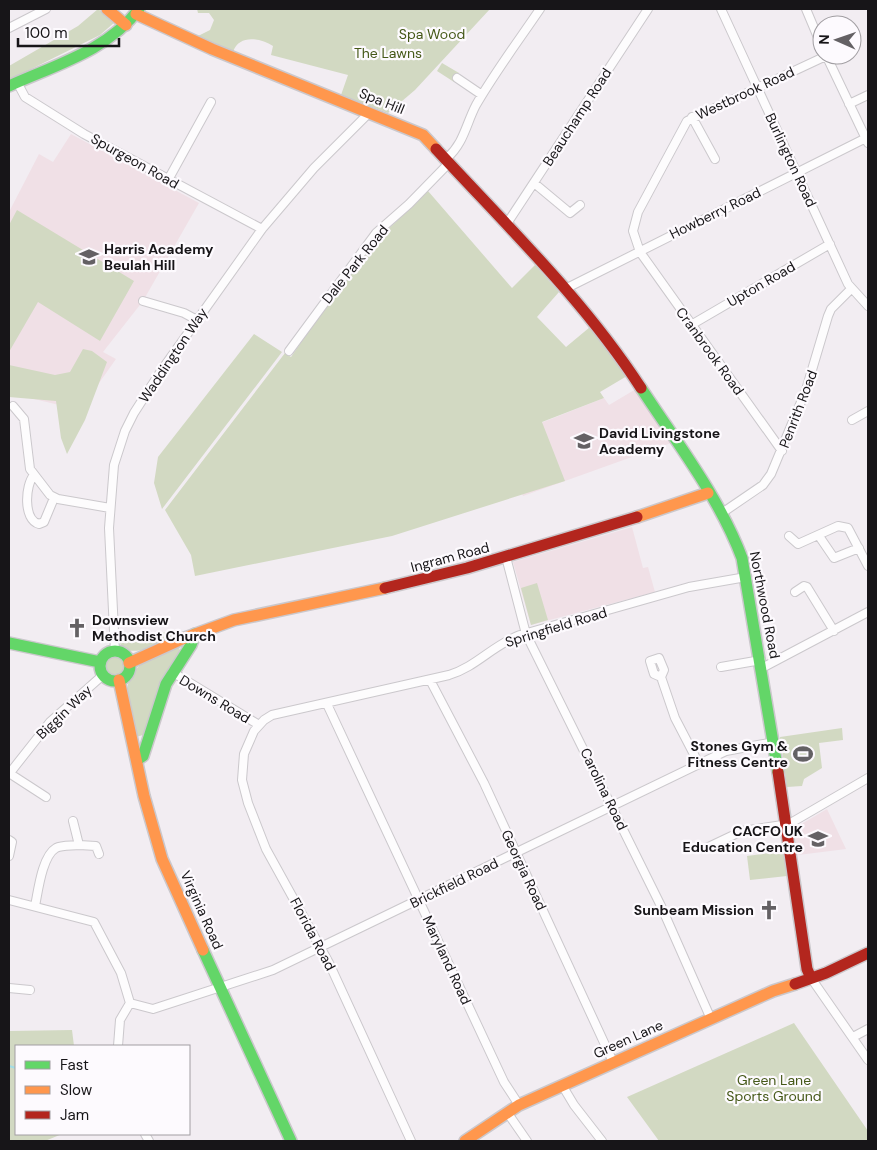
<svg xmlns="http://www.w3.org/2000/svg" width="877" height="1150" font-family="'DM Sans',sans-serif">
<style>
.education{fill:#f0e0e6}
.green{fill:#d2d9c2}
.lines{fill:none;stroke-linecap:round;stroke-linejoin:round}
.stream{stroke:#a2dce5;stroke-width:2}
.street-casing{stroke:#cbc8cc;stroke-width:10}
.fast-casing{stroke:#cbc8cc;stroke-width:14}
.slow-casing{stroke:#cbc8cc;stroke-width:14}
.jam-casing{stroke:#cbc8cc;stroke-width:14}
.street{stroke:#fdfcfd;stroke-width:8}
.fast{stroke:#63d668;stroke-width:11}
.slow{stroke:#ff974d;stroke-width:11}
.jam{stroke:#b3261e;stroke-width:11}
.labels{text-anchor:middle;stroke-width:4.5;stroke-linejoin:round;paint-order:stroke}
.park-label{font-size:14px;fill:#465919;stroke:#fdfafe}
.street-label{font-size:14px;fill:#171518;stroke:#fdfafe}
.poi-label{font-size:14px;font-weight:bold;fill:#171518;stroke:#fdfafe;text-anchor:start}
</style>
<rect width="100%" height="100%" fill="#f2edf2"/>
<path class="education" d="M71,134L199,203L143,301L103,352L116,359L80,410L9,393V212L39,154L53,162Z
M636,389L671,443L523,496L498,440L604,398L609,405Z
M632,527L643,568L648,567L655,592L531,625L513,562Z
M827,809L846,849L798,855L793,829Z"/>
<path class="green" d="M98,9L115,22L100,35L9,80V66L78,26Z
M197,9H490L415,90L388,113L341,95L348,75L271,55L273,46C260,38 239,34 233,52L198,36L210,30L214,20L209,13H198Z
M442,63L459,73L454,82L437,71Z
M428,191L512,288L535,265L559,292L537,317L566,347L590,327L627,376L600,392L604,398L542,422L565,481L392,536L195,576L191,555L165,510L285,353L291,357L330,300L381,236Z
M17,210L134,281L100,341L38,302L9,352V225Z
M254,334L282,352L162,509L154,483L158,457Z
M83,349L92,351L107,362L85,420L67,454L61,438L56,401L9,397V365L55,375L70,372Z
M537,583L548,620L531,625L521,588Z
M176,632L177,634C161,641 131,663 119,642L121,634Z
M179,647L180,651L163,677L143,735L136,737C129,703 114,675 154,657C162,653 170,648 179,647Z
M104 666a11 11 0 1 1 22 0a11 11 0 1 1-22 0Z
M842,728L843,740L819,743L822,768L804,779L802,786L787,787L780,737Z
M783,851L787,876L750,880L747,856Z
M794,1023L868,1131V1141H659L627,1097Z
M72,1030L74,1046H16V1134H62L45,1141H9V1031Z"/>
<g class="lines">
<path class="stream" d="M9,1066L16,1068"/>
<defs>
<path id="street" d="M721,9L848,284L868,306
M806,9L822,47
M9,28L46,9
M826,55L868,143
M457,78L482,95
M17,82L25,97L84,134L262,229
M849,104L868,95
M692,117L715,159
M447,158C464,143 466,124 476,105C495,72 519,40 540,9
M168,180L211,102
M534,183L570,213L580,205
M506,225L648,9
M565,289L866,138
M143,301L184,313L197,320
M691,325L830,244
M289,351L376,233L409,204L450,162
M13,406L24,419L30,469L50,495L58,499L110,508
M852,420L868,411
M782,451L640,252L633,231L638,212L687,121L826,56
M34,475C25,485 23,520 39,524L44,522L54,498
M722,513L763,485L771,474L806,390L828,316L831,309L851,289
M789,536L798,544L838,526L848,528L868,566
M819,536L834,558L859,548
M506,557L526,634L661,906L711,1019
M795,592L804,586L807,587L834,631
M115,652L109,528L114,465L125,431L134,413L161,371L262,229L314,168L369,113
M721,667L761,660
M762,668L868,612
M172,672L259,725
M661,677L654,674L650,661L659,658L664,670L661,677L675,718L699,764
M430,680L484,783L613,1062
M327,704L504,1082L519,1105
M9,773L46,797
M9,774L50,722L103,675
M9,840L12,842L9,856
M79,845L96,846L99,854
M704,849L742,831L789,824L868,778
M9,900L94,922L121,973L130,1003
M35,906C38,892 42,856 56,848C62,845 72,846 79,845L73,821
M811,978L868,1060
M9,988L30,990
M130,1003L153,1009L273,970L726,751L774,742
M853,1037L868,1029
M118,1046L120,1020L130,1003
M562,1085L574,1105L602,1141
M507,1112L527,1141
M145,1134L149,1141
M411,1141L329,963L266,849L248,803L242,780L244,754L254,731L264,720L272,715L449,675C476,667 493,645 520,635L689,587L746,577"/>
<path id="fast" d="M9,86C55,65 107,51 139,9
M641,388C677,443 719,497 742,558L778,772
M9,643L100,662
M100 666a15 15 0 1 1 30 0a15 15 0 1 1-30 0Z
M137,760L143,756L166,684L191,645L195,634
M203,950L291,1141"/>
<path id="slow" d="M107,9L126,25
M136,14L212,49L423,135L436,149
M637,517L708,493
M129,663L182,639L234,620L385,588
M119,680L144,796L162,859L203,950
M465,1141L519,1105L773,991L795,984"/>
<path id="jam" d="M436,149C507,226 584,300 641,388
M385,588L467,568L637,517
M778,772L807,969L811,978
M795,984L826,973L868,953"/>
</defs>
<use href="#street" class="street-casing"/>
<use href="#fast" class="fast-casing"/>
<use href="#slow" class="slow-casing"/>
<use href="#jam" class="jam-casing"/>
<use href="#street" class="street"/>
<use href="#fast" class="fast"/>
<use href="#slow" class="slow"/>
<use href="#jam" class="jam"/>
</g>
<defs>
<symbol id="school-bare" viewBox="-9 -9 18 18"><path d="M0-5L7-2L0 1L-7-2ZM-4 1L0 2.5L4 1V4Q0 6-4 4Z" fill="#646164" stroke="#fdfafe" stroke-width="2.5" paint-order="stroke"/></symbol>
<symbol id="church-bare" viewBox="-9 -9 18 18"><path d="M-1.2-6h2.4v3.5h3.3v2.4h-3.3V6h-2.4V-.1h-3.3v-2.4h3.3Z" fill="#646164" stroke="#fdfafe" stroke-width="2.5" paint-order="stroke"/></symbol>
<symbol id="stadium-bare" viewBox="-9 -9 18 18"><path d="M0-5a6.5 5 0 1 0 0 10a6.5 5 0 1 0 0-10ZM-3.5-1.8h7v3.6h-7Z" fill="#646164" stroke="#fdfafe" stroke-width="2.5" paint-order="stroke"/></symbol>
</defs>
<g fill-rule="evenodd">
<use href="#school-bare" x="75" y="243" width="28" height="28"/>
<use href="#school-bare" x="570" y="427" width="28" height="28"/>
<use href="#church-bare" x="63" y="614" width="28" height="28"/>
<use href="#stadium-bare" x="789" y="740" width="28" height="28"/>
<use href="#school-bare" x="804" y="825" width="28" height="28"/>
<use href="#church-bare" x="755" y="896" width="28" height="28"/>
</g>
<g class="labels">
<g class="park-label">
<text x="432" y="39">Spa Wood</text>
<text x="388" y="58">The Lawns</text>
<text x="774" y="1085">Green Lane<tspan x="774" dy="16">Sports Ground</tspan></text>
</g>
<g class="street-label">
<text transform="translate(745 93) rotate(-25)" y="5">Westbrook Road</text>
<text transform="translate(382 101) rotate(22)" y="5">Spa Hill</text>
<text transform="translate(577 117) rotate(-57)" y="5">Beauchamp Road</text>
<text transform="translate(791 160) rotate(65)" y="5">Burlington Road</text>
<text transform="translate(135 161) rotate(29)" y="5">Spurgeon Road</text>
<text transform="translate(715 213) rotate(-26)" y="5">Howberry Road</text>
<text transform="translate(355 264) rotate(-51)" y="5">Dale Park Road</text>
<text transform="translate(761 284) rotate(-30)" y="5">Upton Road</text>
<text transform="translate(710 351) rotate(54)" y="5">Cranbrook Road</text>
<text transform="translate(173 355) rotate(-56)" y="5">Waddington Way</text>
<text transform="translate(798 409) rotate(-69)" y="5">Penrith Road</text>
<text transform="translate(450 557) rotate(-15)" y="5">Ingram Road</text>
<text transform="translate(765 605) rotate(79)" y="5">Northwood Road</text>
<text transform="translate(556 627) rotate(-17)" y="5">Springfield Road</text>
<text transform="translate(215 699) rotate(31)" y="5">Downs Road</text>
<text transform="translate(64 712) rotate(-44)" y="5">Biggin Way</text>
<text transform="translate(604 789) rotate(64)" y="5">Carolina Road</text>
<text transform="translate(524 870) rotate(65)" y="5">Georgia Road</text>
<text transform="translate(454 883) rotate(-26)" y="5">Brickfield Road</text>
<text transform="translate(202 910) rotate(66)" y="5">Virginia Road</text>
<text transform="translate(313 934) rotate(62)" y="5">Florida Road</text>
<text transform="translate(447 960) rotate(65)" y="5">Maryland Road</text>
<text transform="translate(628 1039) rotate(-24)" y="5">Green Lane</text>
</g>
<g class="poi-label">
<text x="104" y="254">Harris Academy<tspan x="104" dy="16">Beulah Hill</tspan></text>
<text x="599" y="438">David Livingstone<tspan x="599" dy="16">Academy</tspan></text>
<text x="92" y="625">Downsview<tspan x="92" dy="16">Methodist Church</tspan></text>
<text x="788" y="751" text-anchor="end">Stones Gym &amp;<tspan x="788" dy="16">Fitness Centre</tspan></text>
<text x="803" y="836" text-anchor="end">CACFO UK<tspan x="803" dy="16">Education Centre</tspan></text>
<text x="754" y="915" text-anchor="end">Sunbeam Mission</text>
</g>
</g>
<rect width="877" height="1150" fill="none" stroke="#171518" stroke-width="20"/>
<rect x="15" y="1045" width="175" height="90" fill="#fdfafe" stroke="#a19ea2"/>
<rect x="25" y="1061" width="25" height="8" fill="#63d668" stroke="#a19ea2"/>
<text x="60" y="1070" font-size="15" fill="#171518">Fast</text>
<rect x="25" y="1086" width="25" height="8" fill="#ff974d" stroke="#a19ea2"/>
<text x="60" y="1095" font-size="15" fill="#171518">Slow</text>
<rect x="25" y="1111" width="25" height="8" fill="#b3261e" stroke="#a19ea2"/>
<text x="60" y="1120" font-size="15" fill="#171518">Jam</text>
<g transform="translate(837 40) rotate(272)"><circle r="24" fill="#fdfafe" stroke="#a19ea2"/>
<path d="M0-4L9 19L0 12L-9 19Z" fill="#646164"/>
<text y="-8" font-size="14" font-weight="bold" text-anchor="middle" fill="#171518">N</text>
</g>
<path d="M18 38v8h101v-8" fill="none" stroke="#171518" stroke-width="2.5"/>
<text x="25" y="38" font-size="15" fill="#171518" stroke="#fdfafe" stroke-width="4" paint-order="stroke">100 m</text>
</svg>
